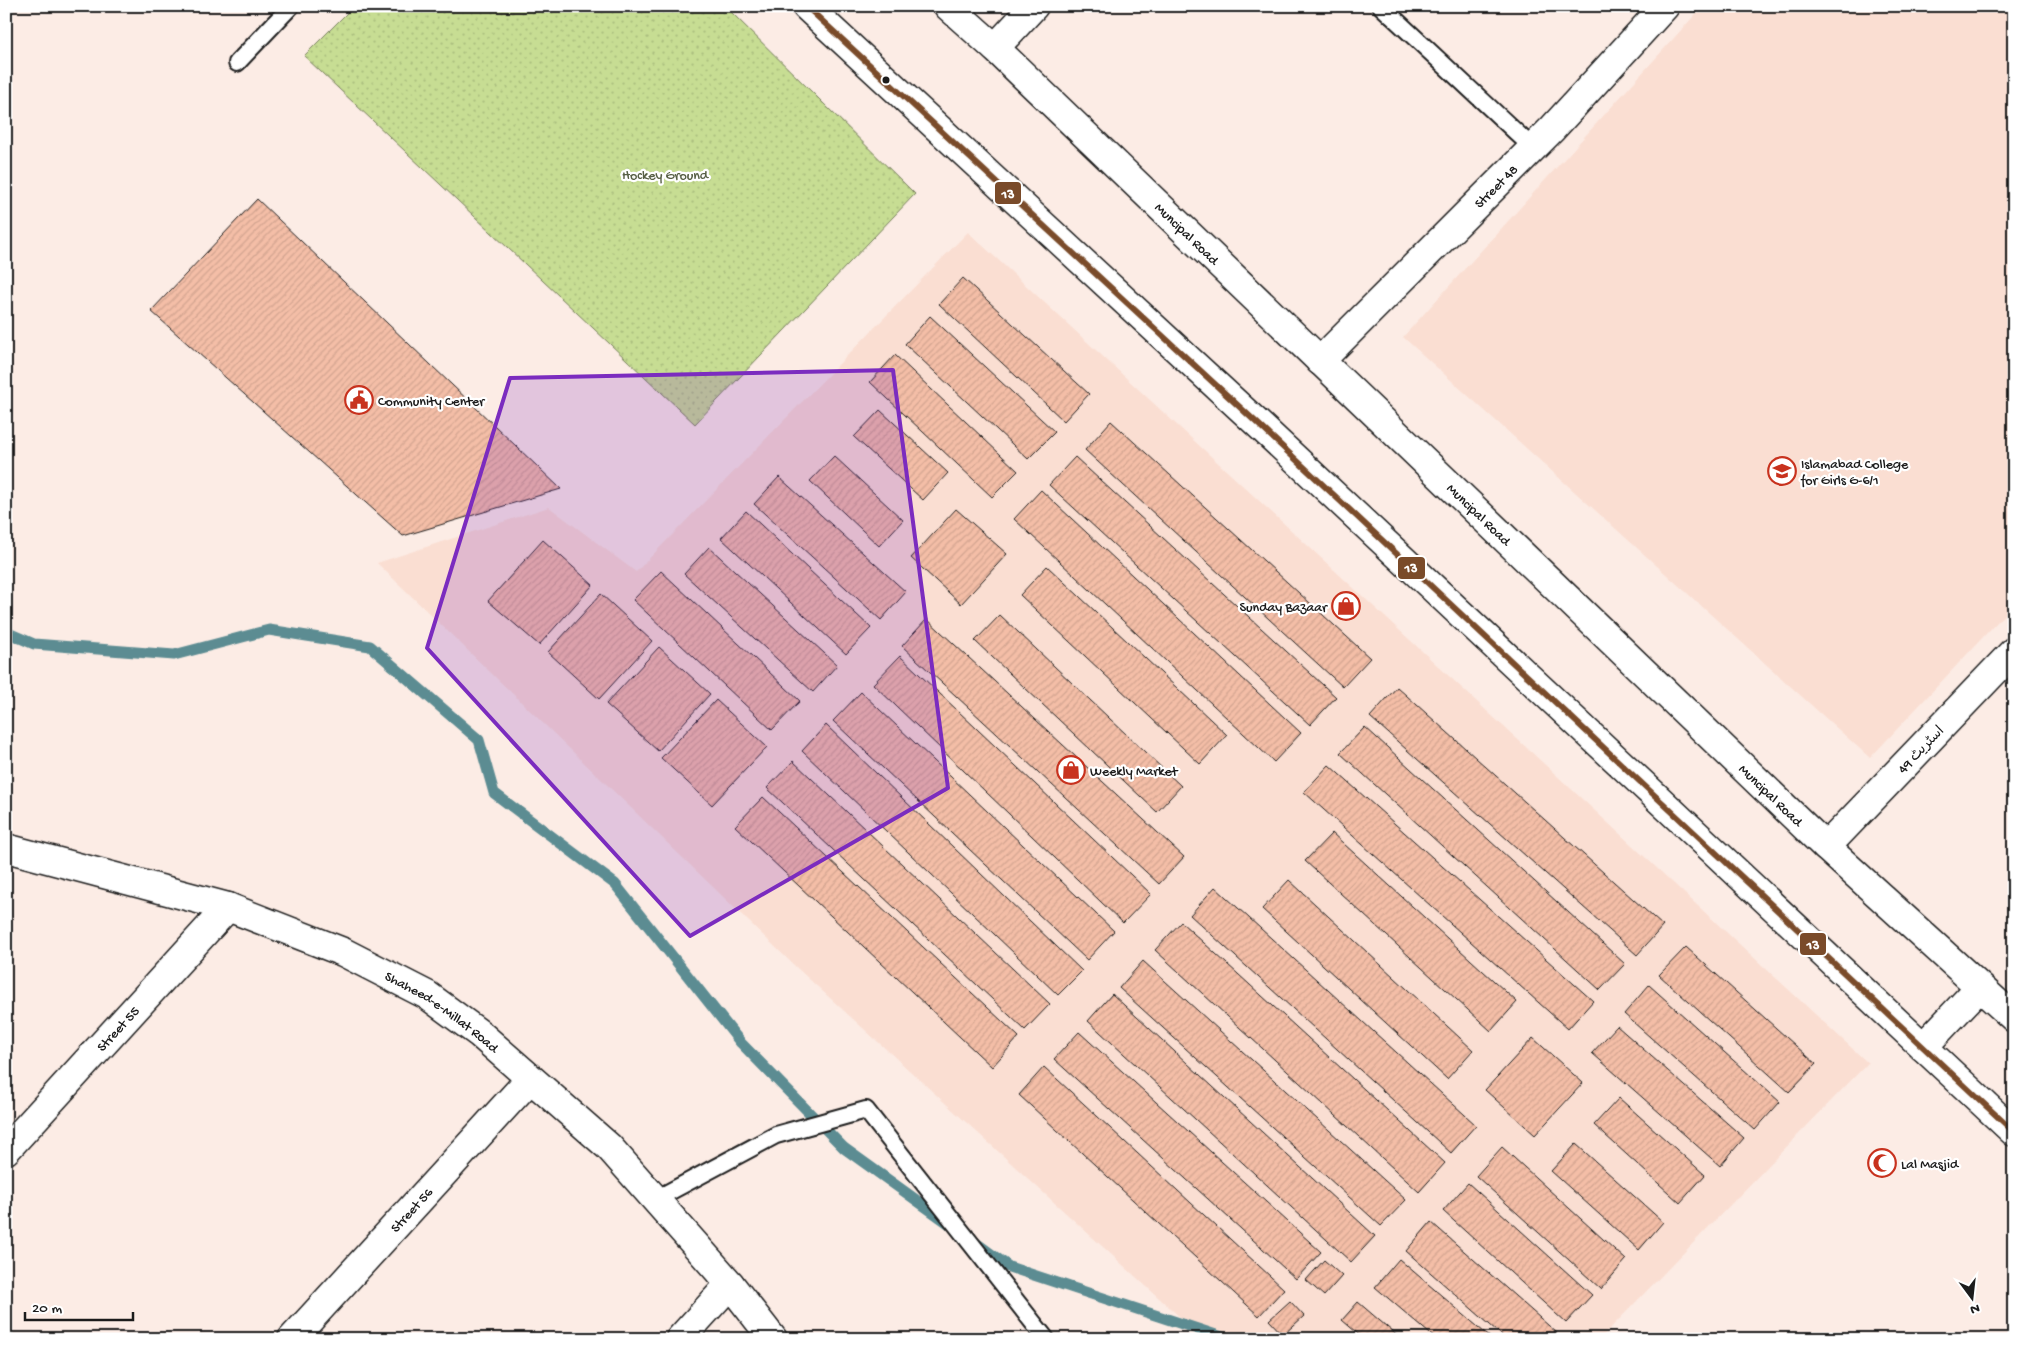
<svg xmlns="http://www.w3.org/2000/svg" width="2020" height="1345" font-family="'Gochi Hand','Playpen Sans Arabic',sans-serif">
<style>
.built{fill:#faded2}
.grass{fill:url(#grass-dots);stroke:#727c58}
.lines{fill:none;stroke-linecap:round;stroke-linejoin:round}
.stream{stroke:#5c8c92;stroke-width:11}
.building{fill:url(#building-hatch);stroke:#1c1c1c}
.lane-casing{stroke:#1c1c1c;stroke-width:20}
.street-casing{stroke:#1c1c1c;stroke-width:31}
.secondary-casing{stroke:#1c1c1c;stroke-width:31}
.lane{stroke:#fff;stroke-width:16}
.street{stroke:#fff;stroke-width:28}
.secondary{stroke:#fff;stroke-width:28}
.bus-1-casing{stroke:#fff;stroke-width:10}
.bus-1{stroke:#7a4b2a;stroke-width:6}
.marked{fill:#7b2cbf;fill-opacity:0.2;stroke:#7b2cbf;stroke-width:4;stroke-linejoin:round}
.bus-dot{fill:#1c1c1c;stroke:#fff;stroke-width:2}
.labels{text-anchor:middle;stroke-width:4.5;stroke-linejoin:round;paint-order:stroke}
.park-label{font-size:14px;fill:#586046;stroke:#fff}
.street-label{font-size:14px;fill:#1c1c1c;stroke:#fff}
.poi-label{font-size:14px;fill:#1c1c1c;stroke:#fff;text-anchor:start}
.line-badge{stroke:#fff;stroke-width:2}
.badge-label{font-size:14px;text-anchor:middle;font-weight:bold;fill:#fff}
</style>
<defs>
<pattern id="grass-dots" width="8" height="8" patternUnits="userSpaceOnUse" patternTransform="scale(1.25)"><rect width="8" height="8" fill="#c7dd93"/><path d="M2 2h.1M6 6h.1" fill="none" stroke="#aabd7e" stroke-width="1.8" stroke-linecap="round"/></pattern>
<pattern id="building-hatch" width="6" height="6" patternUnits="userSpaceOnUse" patternTransform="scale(1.25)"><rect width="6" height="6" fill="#f4bea7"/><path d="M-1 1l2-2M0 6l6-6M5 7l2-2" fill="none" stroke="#d1a38f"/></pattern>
</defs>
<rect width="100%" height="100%" fill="#fcece5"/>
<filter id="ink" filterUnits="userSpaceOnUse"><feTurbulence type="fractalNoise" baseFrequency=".02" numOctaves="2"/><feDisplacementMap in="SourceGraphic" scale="10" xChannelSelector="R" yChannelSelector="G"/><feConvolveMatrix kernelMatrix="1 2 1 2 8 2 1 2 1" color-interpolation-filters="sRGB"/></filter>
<g filter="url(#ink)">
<path class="built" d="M1703,6H2014V604L1870,758L1403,337Z
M968,232L1868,1063L1600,1339H1204L797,968L377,563L549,507L636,572Z"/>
<path class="grass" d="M354,6H725L915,194L695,424L304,56Z"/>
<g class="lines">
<path class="stream" d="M6,632L34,644L174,655L269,630L370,646L479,740L494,793L615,884L741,1043L844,1148L951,1225
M976,1243L1009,1267L1228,1339"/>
</g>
<path class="building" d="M257,199L561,489L403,536L151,311Z
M963,278L1089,394L1064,421L939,304Z
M930,316L1055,432L1028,459L905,344Z
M895,355L1018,471L992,497L870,382Z
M880,410L948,473L923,500L854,437Z
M1111,421L1370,658L1343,687L1085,450Z
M834,456L903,520L879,546L810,481Z
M1075,457L1336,697L1310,725L1049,485Z
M779,477L906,592L881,620L754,504Z
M1041,490L1301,733L1274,762L1014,519Z
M956,509L1007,554L961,604L911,558Z
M746,511L871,628L846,654L721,538Z
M543,540L593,585L539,645L488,601Z
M709,547L837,665L813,692L684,574Z
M1047,566L1227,735L1200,764L1020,595Z
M661,571L800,701L772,730L633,600Z
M601,594L652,641L599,699L548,652Z
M1000,615L1181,786L1157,812L975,641Z
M927,619L1184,857L1159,884L902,646Z
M659,647L710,694L658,751L606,704Z
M900,656L1151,894L1123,923L873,684Z
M1397,687L1663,926L1637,955L1370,717Z
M861,692L1114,931L1087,960L833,721Z
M716,700L767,747L712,805L661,758Z
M826,725L1082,971L1058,995L802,751Z
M1365,727L1625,964L1600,990L1340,753Z
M793,761L1050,1004L1025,1030L767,788Z
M1329,765L1593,1001L1568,1029L1304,792Z
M763,797L1019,1037L992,1067L735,826Z
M1332,833L1517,1002L1491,1031L1305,861Z
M1289,880L1473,1050L1447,1079L1262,909Z
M1215,887L1476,1125L1451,1153L1190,915Z
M1181,922L1445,1163L1419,1192L1155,950Z
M1686,947L1816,1064L1789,1092L1659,975Z
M1143,961L1406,1200L1381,1226L1119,988Z
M1649,985L1780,1102L1755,1130L1624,1014Z
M1112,994L1375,1236L1351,1262L1088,1021Z
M1617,1026L1744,1138L1720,1166L1592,1053Z
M1079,1032L1321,1252L1296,1279L1054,1059Z
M1533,1038L1583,1083L1535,1135L1485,1090Z
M1044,1067L1284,1289L1259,1316L1019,1095Z
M1619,1098L1705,1175L1680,1203L1594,1125Z
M1576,1144L1663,1222L1639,1250L1551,1171Z
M1502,1147L1626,1260L1601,1289L1476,1176Z
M1468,1183L1592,1295L1566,1323L1443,1211Z
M1431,1222L1557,1333L1552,1339H1506L1406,1251Z
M1399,1259L1492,1339H1436L1375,1287Z
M1324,1260L1342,1276L1324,1296L1306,1280Z
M1290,1301L1304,1316L1283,1335L1269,1320Z
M1358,1302L1401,1339H1364L1342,1320Z"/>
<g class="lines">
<defs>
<path id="lane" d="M1381,6L1533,148
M237,63L291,6
M656,1199L776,1135L866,1110L1046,1339"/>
<g id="street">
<path d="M995,48L1034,6"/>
<path id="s1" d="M1320,361L1552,129L1665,6"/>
<path d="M1826,847L2014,651"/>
<path id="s2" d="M6,1150L228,907"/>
<path id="s3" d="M292,1339L530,1079"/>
<path d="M680,1339L730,1284"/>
</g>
<g id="secondary">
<path d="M806,6L1257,423L2014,1132"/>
<path id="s4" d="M948,6L995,48L1826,847L2014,1018"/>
<path id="s5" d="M6,848L228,907L343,952L427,995L480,1034L609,1147L730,1284L773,1339"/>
<path d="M1923,1047L1979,988"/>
</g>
</defs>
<use href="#lane" class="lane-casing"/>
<use href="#street" class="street-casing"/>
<use href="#secondary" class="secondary-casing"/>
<use href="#lane" class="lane"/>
<use href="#street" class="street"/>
<use href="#secondary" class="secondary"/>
<defs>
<path id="bus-1" d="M806,6L1257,423L2014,1132"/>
</defs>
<use href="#bus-1" class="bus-1-casing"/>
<use href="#bus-1" class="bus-1"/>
</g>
</g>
<path class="marked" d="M893,370L948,788L690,936L427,648L510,378Z"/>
<defs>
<symbol id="civic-ring" viewBox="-11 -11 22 22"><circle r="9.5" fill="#fff" stroke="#c8321e" stroke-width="1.5"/><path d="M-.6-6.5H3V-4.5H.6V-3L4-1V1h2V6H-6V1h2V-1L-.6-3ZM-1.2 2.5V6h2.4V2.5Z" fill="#c8321e"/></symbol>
<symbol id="university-ring" viewBox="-11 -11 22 22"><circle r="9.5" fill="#fff" stroke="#c8321e" stroke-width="1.5"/><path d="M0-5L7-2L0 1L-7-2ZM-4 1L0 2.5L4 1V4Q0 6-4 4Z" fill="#c8321e"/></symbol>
<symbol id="shop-ring" viewBox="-11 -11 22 22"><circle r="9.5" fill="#fff" stroke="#c8321e" stroke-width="1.5"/><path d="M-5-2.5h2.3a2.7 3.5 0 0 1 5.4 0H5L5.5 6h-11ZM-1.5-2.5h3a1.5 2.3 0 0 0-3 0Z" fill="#c8321e"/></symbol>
<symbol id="mosque-ring" viewBox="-11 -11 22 22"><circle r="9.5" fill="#fff" stroke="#c8321e" stroke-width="1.5"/><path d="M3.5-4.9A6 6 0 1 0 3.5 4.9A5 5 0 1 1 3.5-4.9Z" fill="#c8321e"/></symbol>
</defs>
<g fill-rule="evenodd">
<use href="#civic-ring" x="343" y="384" width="32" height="32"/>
<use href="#university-ring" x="1766" y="455" width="32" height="32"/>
<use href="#shop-ring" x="1330" y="590" width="32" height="32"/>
<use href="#shop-ring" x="1055" y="754" width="32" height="32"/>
<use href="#mosque-ring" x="1866" y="1147" width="32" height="32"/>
</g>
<circle class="bus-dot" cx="886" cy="80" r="4.5"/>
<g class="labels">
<g class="park-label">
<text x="665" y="179">Hockey Ground</text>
</g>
<g class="street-label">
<text dy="5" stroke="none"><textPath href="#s1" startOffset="248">Street 48</textPath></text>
<text dy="5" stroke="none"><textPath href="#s4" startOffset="330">Muncipal Road</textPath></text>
<text dy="5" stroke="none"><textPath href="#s4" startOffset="735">Muncipal Road</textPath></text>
<text transform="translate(1920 749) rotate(-46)" y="5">اسٹریٹ 49</text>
<text dy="5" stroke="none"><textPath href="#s4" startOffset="1140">Muncipal Road</textPath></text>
<text dy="5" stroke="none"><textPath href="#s5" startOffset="469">Shaheed-e-Millat Road</textPath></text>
<text dy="5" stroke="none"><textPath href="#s2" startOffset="165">Street 55</textPath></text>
<text dy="5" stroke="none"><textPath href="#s3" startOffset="176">Street 56</textPath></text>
</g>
<g class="poi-label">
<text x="378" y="405">Community Center</text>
<text x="1801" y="468">Islamabad College<tspan x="1801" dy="16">for Girls G-6/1</tspan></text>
<text x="1327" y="611" text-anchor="end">Sunday Bazaar</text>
<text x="1090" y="775">Weekly Market</text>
<text x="1901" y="1168">Lal Masjid</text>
</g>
</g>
<g class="line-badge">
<rect x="994" y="181" width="28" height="24" rx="5" fill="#7a4b2a"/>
<rect x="1397" y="556" width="29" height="24" rx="5" fill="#7a4b2a"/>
<rect x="1799" y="932" width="28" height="24" rx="5" fill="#7a4b2a"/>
</g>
<g class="badge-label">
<text x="1008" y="198">13</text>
<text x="1411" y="572">13</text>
<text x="1813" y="949">13</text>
</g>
<rect width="2020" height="1345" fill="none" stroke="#fff" stroke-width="25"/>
<rect x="12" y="12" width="1995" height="1320" fill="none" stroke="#1c1c1c" stroke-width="2" filter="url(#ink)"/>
<g transform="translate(1972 1298) rotate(165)" stroke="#ffffff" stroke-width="4" paint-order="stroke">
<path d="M0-4L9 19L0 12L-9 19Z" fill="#1c1c1c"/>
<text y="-8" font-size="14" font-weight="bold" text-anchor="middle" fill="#1c1c1c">N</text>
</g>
<path d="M25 1312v8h108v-8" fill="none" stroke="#1c1c1c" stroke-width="2.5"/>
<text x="32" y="1312" font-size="15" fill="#1c1c1c" stroke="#ffffff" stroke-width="4" paint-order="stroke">20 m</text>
</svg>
